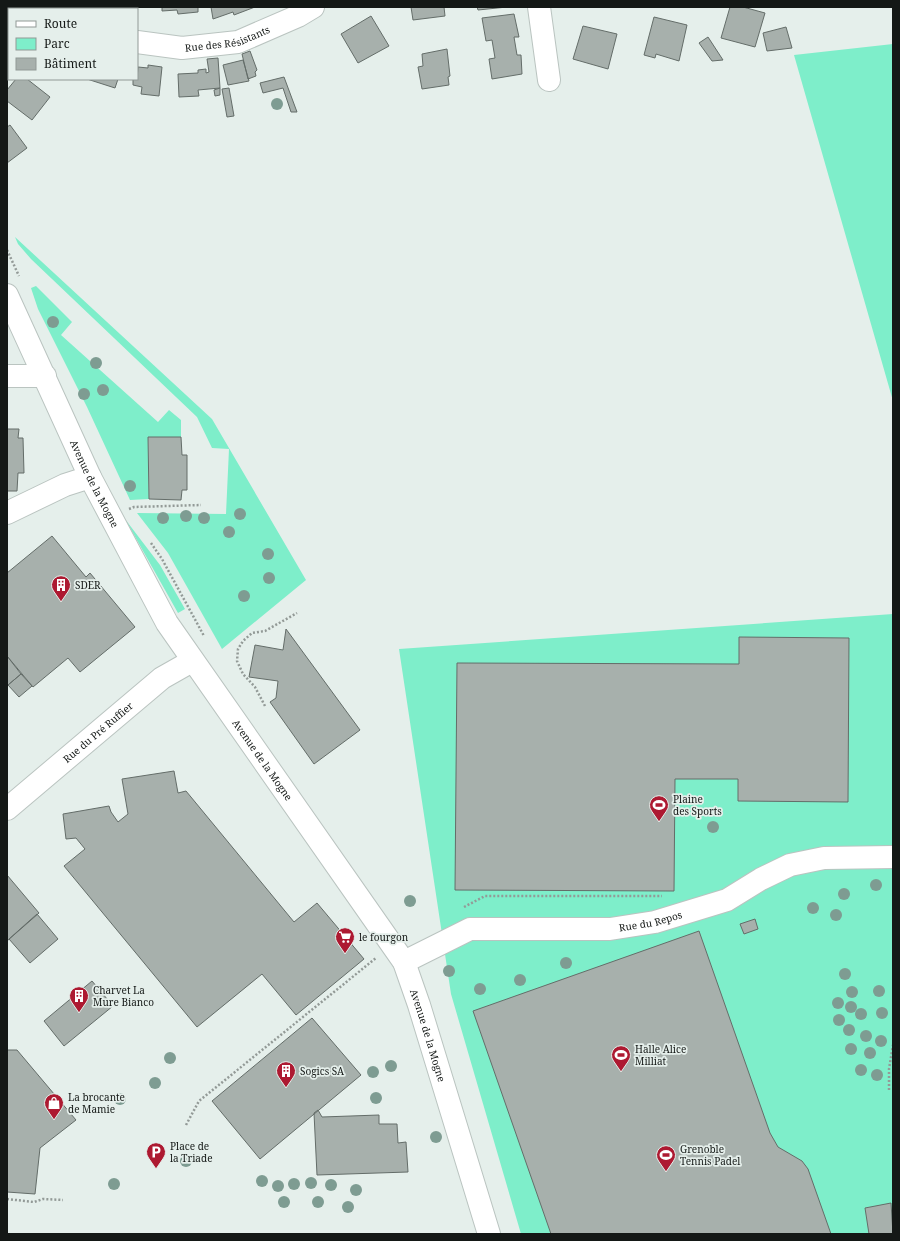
<svg xmlns="http://www.w3.org/2000/svg" width="900" height="1241" font-family="'Noto Serif',serif">
<style>
.green{fill:#7eeeca}
.building{fill:#a7b0ac;stroke:#646d69}
.lines{fill:none;stroke-linecap:round;stroke-linejoin:round}
.minor-casing{stroke:#bac4c0;stroke-width:24}
.tertiary-casing{stroke:#bac4c0;stroke-width:24}
.path{stroke:#939a97;stroke-width:2.5;stroke-dasharray:2 2;stroke-linecap:butt}
.minor{stroke:#fff;stroke-width:22}
.tertiary{stroke:#fff;stroke-width:22}
.tree{fill:#7e9c92}
.labels{text-anchor:middle;stroke-width:3.5;stroke-linejoin:round;paint-order:stroke}
.street-label{font-size:10px;fill:#141816;stroke:#e5efeb}
.poi-label{font-size:10px;fill:#141816;stroke:#e5efeb;text-anchor:start}
</style>
<rect width="100%" height="100%" fill="#e5efeb"/>
<path class="green" d="M893,44V401L794,55Z
M15,237L212,419L306,580L222,649L168,553L137,513L226,514L229,449L212,448L197,417L31,259L18,244Z
M36,286L72,322L61,335L158,422L169,410L181,420V437H148L149,499L130,500L87,407L38,309L31,288Z
M125,519L160,565L185,609L178,613Z
M893,614V1234H521L451,994L399,649Z"/>
<path class="building" d="M162,7H198V12L178,14L177,10L162,11Z
M211,7H255L234,15L233,12L213,19Z
M411,7H444L445,16L413,20Z
M477,7H507L478,10Z
M730,7H743L765,13L755,47L721,38Z
M514,14L519,37H514L517,55H521L522,74L492,79L489,59L495,58L492,40L486,41L482,18Z
M371,16L389,46L358,63L341,34Z
M654,17L687,25L679,61L656,54L655,58L644,55Z
M583,26L617,34L608,69L573,59Z
M786,27L792,48L767,51L763,33Z
M708,37L723,60L712,61L699,43Z
M447,49L450,76L448,77L449,85L422,89L418,67L423,66L422,54Z
M250,51L257,70L255,72L256,76L248,79L242,54Z
M218,58L220,88L198,90L199,96L179,97L178,74L198,73V70L206,69V73L209,72L207,59Z
M243,60L249,81L228,85L223,65Z
M148,65L162,67L159,96L141,94L142,87L133,85V79H137L138,67L148,68Z
M284,77L297,112H291L283,88L263,93L260,83Z
M16,79H27L50,97L32,120L7,101V90Z
M87,79H118L115,88Z
M220,88V95L215,96L214,90Z
M229,88L234,116L227,117L222,89Z
M10,125L27,148L7,163V127Z
M7,429H19L18,438H23L24,473H18L17,491H7Z
M148,437H181L182,455H187V490H182L181,500L149,499Z
M52,536L86,577L90,573L135,627L80,672L68,658L33,687L7,656V573Z
M286,629L360,730L314,764L270,702L276,698L278,681L249,677L255,645L283,650Z
M739,637L849,638L848,802L738,801V779H675L674,891L455,890L457,663L739,664Z
M7,656L21,674L8,685L7,684Z
M21,674L32,686L19,697L8,685Z
M174,771L178,793L186,791L294,922L317,903L364,959L296,1015L262,974L197,1027L64,866L85,849L76,838L66,839L63,814L109,806L111,812L118,822L128,814L122,779Z
M7,875L39,913L7,941Z
M37,914L58,939L30,963L9,939Z
M755,919L758,929L744,934L740,924Z
M699,931L770,1133L778,1147L802,1161L808,1169L831,1234H551L473,1011Z
M92,981L113,1006L64,1046L44,1021Z
M312,1018L361,1075L260,1159L212,1101Z
M7,1050H17L76,1120L40,1148L35,1194L7,1192Z
M318,1110L322,1117L379,1115V1124H397L398,1143L406,1142L408,1172L317,1175L314,1113Z
M891,1203L893,1234H869L865,1208Z"/>
<g class="lines">
<defs>
<g id="minor">
<path d="M50,7L53,9"/>
<path d="M539,7L549,80"/>
<path d="M20,9L21,7"/>
<path d="M7,25L9,23"/>
<path id="s1" d="M137,42L182,48L238,42L298,16L313,7"/>
<path d="M7,376H45"/>
<path d="M7,513L65,485L90,477"/>
<path id="s2" d="M7,809L162,678L192,661"/>
<path id="s3" d="M404,962L470,929H610L655,922L727,900L761,879L790,865L824,858L893,857"/>
</g>
<g id="tertiary">
<path id="s4" d="M7,295L90,477L167,623L404,962L419,1005L489,1234"/>
</g>
</defs>
<use href="#minor" class="minor-casing"/>
<use href="#tertiary" class="tertiary-casing"/>
<path class="path" d="M7,250L19,276
M129,509L134,507L201,505
M151,543L162,559L204,636
M265,706L255,687L243,674L237,661L238,649L243,641L252,633L265,631L297,613
M464,907L485,896H662
M889,1090V1069L893,1045
M186,1125L199,1101L376,958
M7,1199L34,1202L43,1199L63,1200"/>
<use href="#minor" class="minor"/>
<use href="#tertiary" class="tertiary"/>
</g>
<g class="tree">
<circle cx="277" cy="104" r="6"/>
<circle cx="53" cy="322" r="6"/>
<circle cx="96" cy="363" r="6"/>
<circle cx="103" cy="390" r="6"/>
<circle cx="84" cy="394" r="6"/>
<circle cx="130" cy="486" r="6"/>
<circle cx="240" cy="514" r="6"/>
<circle cx="186" cy="516" r="6"/>
<circle cx="163" cy="518" r="6"/>
<circle cx="204" cy="518" r="6"/>
<circle cx="229" cy="532" r="6"/>
<circle cx="268" cy="554" r="6"/>
<circle cx="269" cy="578" r="6"/>
<circle cx="244" cy="596" r="6"/>
<circle cx="713" cy="827" r="6"/>
<circle cx="876" cy="885" r="6"/>
<circle cx="844" cy="894" r="6"/>
<circle cx="410" cy="901" r="6"/>
<circle cx="813" cy="908" r="6"/>
<circle cx="836" cy="915" r="6"/>
<circle cx="566" cy="963" r="6"/>
<circle cx="449" cy="971" r="6"/>
<circle cx="845" cy="974" r="6"/>
<circle cx="520" cy="980" r="6"/>
<circle cx="480" cy="989" r="6"/>
<circle cx="879" cy="991" r="6"/>
<circle cx="852" cy="992" r="6"/>
<circle cx="838" cy="1003" r="6"/>
<circle cx="851" cy="1007" r="6"/>
<circle cx="882" cy="1013" r="6"/>
<circle cx="861" cy="1014" r="6"/>
<circle cx="839" cy="1020" r="6"/>
<circle cx="849" cy="1030" r="6"/>
<circle cx="866" cy="1036" r="6"/>
<circle cx="881" cy="1041" r="6"/>
<circle cx="851" cy="1049" r="6"/>
<circle cx="870" cy="1053" r="6"/>
<circle cx="170" cy="1058" r="6"/>
<circle cx="391" cy="1066" r="6"/>
<circle cx="861" cy="1070" r="6"/>
<circle cx="373" cy="1072" r="6"/>
<circle cx="877" cy="1075" r="6"/>
<circle cx="155" cy="1083" r="6"/>
<circle cx="376" cy="1098" r="6"/>
<circle cx="120" cy="1099" r="6"/>
<circle cx="436" cy="1137" r="6"/>
<circle cx="186" cy="1161" r="6"/>
<circle cx="262" cy="1181" r="6"/>
<circle cx="311" cy="1183" r="6"/>
<circle cx="114" cy="1184" r="6"/>
<circle cx="294" cy="1184" r="6"/>
<circle cx="331" cy="1185" r="6"/>
<circle cx="278" cy="1186" r="6"/>
<circle cx="356" cy="1190" r="6"/>
<circle cx="284" cy="1202" r="6"/>
<circle cx="318" cy="1202" r="6"/>
<circle cx="348" cy="1207" r="6"/>
</g>
<defs>
<symbol id="building-pin" viewBox="-11 -11 22 30"><path d="M0 17L-7.5 6A9.5 9.5 0 1 1 7.5 6Z" fill="#ad1931" stroke="#e5efeb"/><path d="M-4-6H4V6H1V3H-1V6H-4ZM-2.5-4.3h1.7v1.8h-1.7ZM.8-4.3h1.7v1.8H.8ZM-2.5-1h1.7V.8h-1.7ZM.8-1h1.7V.8H.8Z" fill="#fff"/></symbol>
<symbol id="stadium-pin" viewBox="-11 -11 22 30"><path d="M0 17L-7.5 6A9.5 9.5 0 1 1 7.5 6Z" fill="#ad1931" stroke="#e5efeb"/><path d="M0-5a6.5 5 0 1 0 0 10a6.5 5 0 1 0 0-10ZM-3.5-1.8h7v3.6h-7Z" fill="#fff"/></symbol>
<symbol id="supermarket-pin" viewBox="-11 -11 22 30"><path d="M0 17L-7.5 6A9.5 9.5 0 1 1 7.5 6Z" fill="#ad1931" stroke="#e5efeb"/><path d="M-6-5.5h2.5l.6 2H6L4.5 2H-2.5L-4.4-4H-6ZM-1.5 3.2a1.3 1.3 0 1 0 .1 0ZM3 3.2a1.3 1.3 0 1 0 .1 0Z" fill="#fff"/></symbol>
<symbol id="shop-pin" viewBox="-11 -11 22 30"><path d="M0 17L-7.5 6A9.5 9.5 0 1 1 7.5 6Z" fill="#ad1931" stroke="#e5efeb"/><path d="M-5-2.5h2.3a2.7 3.5 0 0 1 5.4 0H5L5.5 6h-11ZM-1.5-2.5h3a1.5 2.3 0 0 0-3 0Z" fill="#fff"/></symbol>
<symbol id="parking-pin" viewBox="-11 -11 22 30"><path d="M0 17L-7.5 6A9.5 9.5 0 1 1 7.5 6Z" fill="#ad1931" stroke="#e5efeb"/><path d="M-3.5-5.5H1a3.5 3.5 0 0 1 0 7H-1V5.5H-3.5ZM-1-3.4V-.6H.8a1.4 1.4 0 0 0 0-2.8Z" fill="#fff"/></symbol>
</defs>
<g fill-rule="evenodd">
<use href="#building-pin" x="50" y="574" width="22" height="30"/>
<use href="#stadium-pin" x="648" y="794" width="22" height="30"/>
<use href="#supermarket-pin" x="334" y="926" width="22" height="30"/>
<use href="#building-pin" x="68" y="985" width="22" height="30"/>
<use href="#stadium-pin" x="610" y="1044" width="22" height="30"/>
<use href="#building-pin" x="275" y="1060" width="22" height="30"/>
<use href="#shop-pin" x="43" y="1092" width="22" height="30"/>
<use href="#parking-pin" x="145" y="1141" width="22" height="30"/>
<use href="#stadium-pin" x="655" y="1144" width="22" height="30"/>
</g>
<g class="labels">
<g class="street-label">
<text dy="4" stroke="none"><textPath href="#s1" startOffset="92">Rue des Résistants</textPath></text>
<text dy="4" stroke="none"><textPath href="#s4" startOffset="208">Avenue de la Mogne</textPath></text>
<text dy="4" stroke="none"><textPath href="#s2" startOffset="119">Rue du Pré Ruffier</textPath></text>
<text dy="4" stroke="none"><textPath href="#s4" startOffset="532">Avenue de la Mogne</textPath></text>
<text dy="4" stroke="none"><textPath href="#s3" startOffset="255">Rue du Repos</textPath></text>
<text dy="4" stroke="none"><textPath href="#s4" startOffset="856">Avenue de la Mogne</textPath></text>
</g>
<g class="poi-label">
<text x="75" y="589">SDER</text>
<text x="673" y="803">Plaine<tspan x="673" dy="12">des Sports</tspan></text>
<text x="359" y="941">le fourgon</text>
<text x="93" y="994">Charvet La<tspan x="93" dy="12">Mure Bianco</tspan></text>
<text x="635" y="1053">Halle Alice<tspan x="635" dy="12">Milliat</tspan></text>
<text x="300" y="1075">Sogics SA</text>
<text x="68" y="1101">La brocante<tspan x="68" dy="12">de Mamie</tspan></text>
<text x="170" y="1150">Place de<tspan x="170" dy="12">la Triade</tspan></text>
<text x="680" y="1153">Grenoble<tspan x="680" dy="12">Tennis Padel</tspan></text>
</g>
</g>
<rect width="900" height="1241" fill="none" stroke="#141816" stroke-width="16"/>
<rect x="8" y="8" width="130" height="72" fill="#e5efeb" stroke="#919996"/>
<rect x="16" y="21" width="20" height="6" fill="#ffffff" stroke="#919996"/>
<text x="44" y="28" font-size="12" fill="#141816">Route</text>
<rect x="16" y="38" width="20" height="12" fill="#7eeeca" stroke="#919996"/>
<text x="44" y="48" font-size="12" fill="#141816">Parc</text>
<rect x="16" y="58" width="20" height="12" fill="#a7b0ac" stroke="#919996"/>
<text x="44" y="68" font-size="12" fill="#141816">Bâtiment</text>
</svg>
